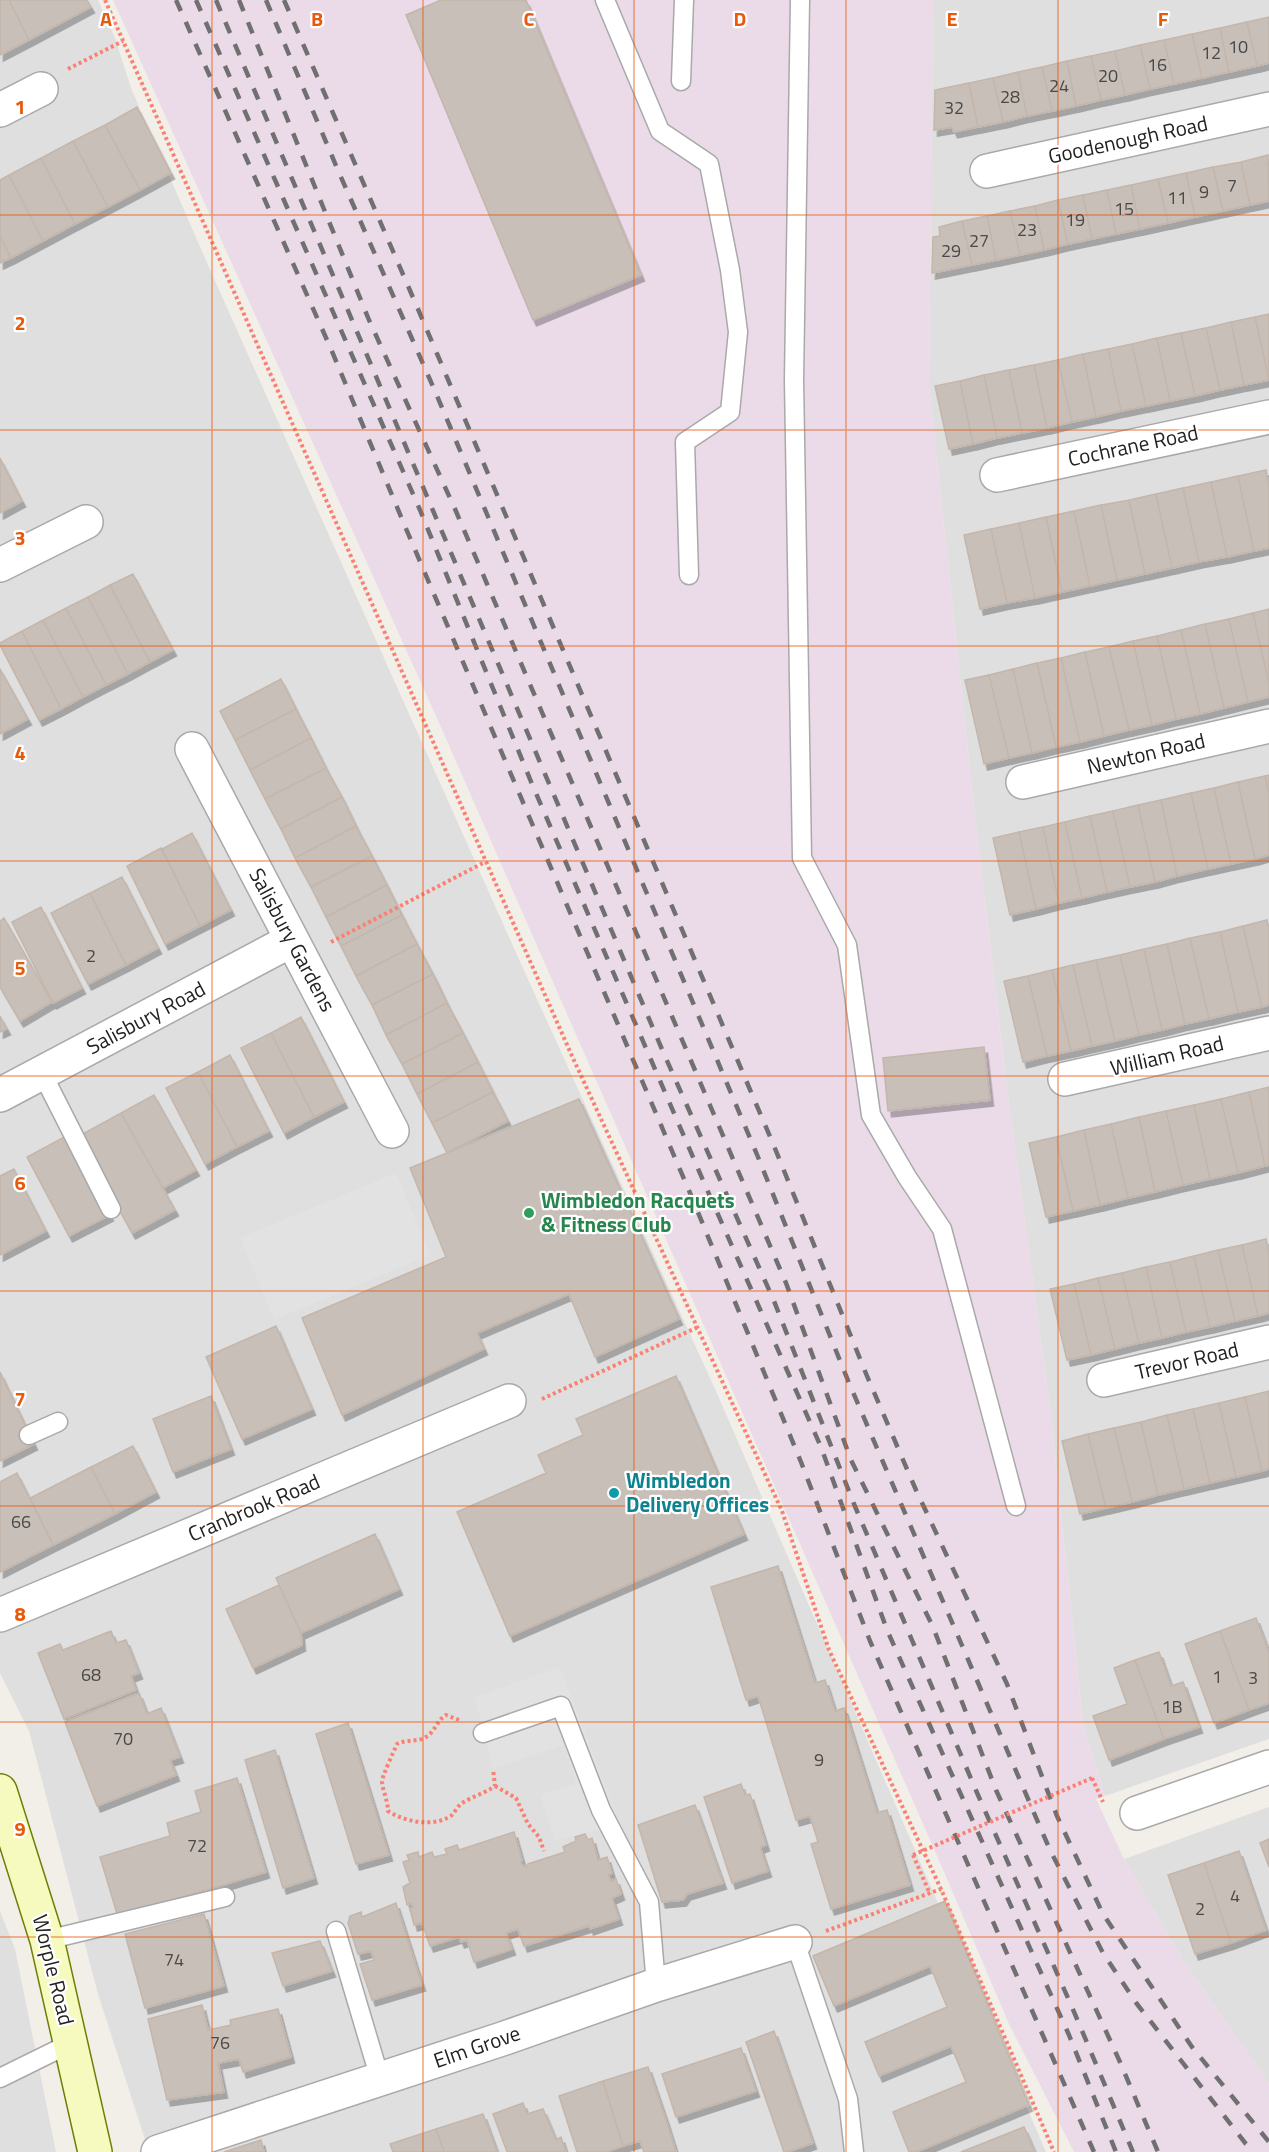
<svg xmlns="http://www.w3.org/2000/svg" width="1269" height="2152" font-family="'Titillium Web',sans-serif">
<style>
.residential{fill:#e0dfdf}
.industrial{fill:#ebdbe8}
.parking{fill:#e2e2e2}
.building{fill:#c7bfb8;stroke:#c4b6ab;stroke-width:1.5;filter:url(#shadow)}
.lines{fill:none;stroke-linecap:round;stroke-linejoin:round}
.lane-casing{stroke:#a9a9a9;stroke-width:21}
.street-casing{stroke:#a9a9a9;stroke-width:36}
.secondary-casing{stroke:#707d05;stroke-width:36}
.path{stroke:#fa8072;stroke-width:4;stroke-dasharray:3 3;stroke-linecap:butt}
.lane{stroke:#fff;stroke-width:18}
.street{stroke:#fff;stroke-width:33}
.secondary{stroke:#f7fabf;stroke-width:33}
.rail{stroke:#707070;stroke-width:4.5;stroke-dasharray:12 12;stroke-linecap:butt}
.path-bridge{stroke:#fa8072;stroke-width:4;stroke-dasharray:3 3;stroke-linecap:butt}
.grid{fill:none;stroke:#e8590c;stroke-width:1.5;stroke-opacity:0.55}
.leisure-dot{fill:#2e9e5b;stroke:#fff;stroke-width:2}
.culture-dot{fill:#0f9aa8;stroke:#fff;stroke-width:2}
.labels{text-anchor:middle;stroke-width:4.5;stroke-linejoin:round;paint-order:stroke}
.number-label{font-size:18px;fill:#4b4948}
.street-label{font-size:21px;fill:#222;stroke:#fff}
.leisure-label{font-size:21px;font-weight:bold;fill:#27864d;stroke:#fff;text-anchor:start}
.culture-label{font-size:21px;font-weight:bold;fill:#0d838f;stroke:#fff;text-anchor:start}
.grid-label{font-size:20px;text-anchor:middle;font-weight:bold;fill:#e8590c;stroke:#fff;stroke-width:4.5;stroke-linejoin:round;paint-order:stroke}
</style>
<defs>
<filter id="shadow"><feDropShadow dx="3.5" dy="6" stdDeviation="0" flood-color="#0004"/></filter>
</defs>
<rect width="100%" height="100%" fill="#f2efe9"/>
<path class="residential" d="M0,0H98L115,38L131,88L211,272L531,986L716,1391L1046,2152H149L98,1994L29,1731L0,1673Z
M933,0H1269V1739L1105,1796L1083,1725L1051,1417L1007,1089L973,800L929,386Z
M1269,1807V2084L1182,1959L1124,1859Z
M0,1911L15,1949L56,2152H0Z"/>
<path class="industrial" d="M113,0H933L929,386L973,800L1007,1089L1051,1417L1083,1725L1105,1796L1096,1799L1124,1859L1182,1959L1269,2084V2152H1074L1009,2024L938,1858L436,716Z"/>
<path class="parking" d="M396,1173L430,1255L274,1320L240,1238Z
M560,1667L620,1824L555,1841L540,1795L576,1784L564,1745L493,1769L475,1697Z"/>
<path class="building" d="M0,0H9L29,40L0,55Z
M9,0H87L91,7L29,40Z
M441,0H526L641,275L533,320L406,15Z
M1269,17V63L1257,66L1247,22Z
M1247,22L1257,66L1229,72L1220,28Z
M1220,28L1229,72L1202,78L1192,34Z
M1192,34L1202,78L1174,84L1164,40Z
M1164,40L1174,84L1150,89L1140,45Z
M1140,45L1150,89L1125,95L1115,51Z
M1115,51L1125,95L1101,100L1091,56Z
M1091,56L1101,100L1076,106L1067,61Z
M1067,61L1076,106L1052,111L1042,67Z
M1042,67L1052,111L1027,116L1018,72Z
M1018,72L1027,116L1003,122L993,78Z
M993,78L1003,122L978,127L969,83Z
M969,83L978,127L954,132L952,127L934,130L935,90Z
M137,107L171,173L140,190L105,125Z
M105,125L140,190L108,207L73,141Z
M73,141L108,207L75,224L41,158Z
M1268,155L1269,201L1250,205L1241,162Z
M41,158L75,224L43,241L9,175Z
M1241,162L1250,205L1223,211L1213,167Z
M1213,167L1223,211L1195,217L1186,173Z
M1186,173L1195,217L1168,223L1158,179Z
M9,175L43,241L11,258L0,237V180Z
M1158,179L1168,223L1140,229L1131,185Z
M1131,185L1140,229L1116,234L1107,190Z
M1107,190L1116,234L1092,239L1083,195Z
M1083,195L1092,239L1068,244L1058,200Z
M1058,200L1068,244L1044,250L1035,206Z
M1035,206L1044,250L1020,255L1010,211Z
M1010,211L1020,255L996,260L987,216Z
M987,216L996,260L972,265L962,221Z
M962,221L972,265L932,273L933,237L940,236L939,227Z
M0,237L11,258L0,263Z
M1269,314V380L1255,317Z
M1255,317L1269,380L1244,385L1231,322Z
M1231,322L1244,385L1220,390L1206,328Z
M1206,328L1220,390L1195,396L1181,333Z
M1181,333L1195,396L1170,401L1157,338Z
M1157,338L1170,401L1146,406L1132,344Z
M1132,344L1146,406L1121,411L1108,349Z
M1108,349L1121,411L1096,417L1083,354Z
M1083,354L1096,417L1072,422L1058,360Z
M1058,360L1072,422L1047,428L1034,365Z
M1034,365L1047,428L1022,433L1009,370Z
M1009,370L1022,433L997,438L984,375Z
M984,375L997,438L973,444L960,381Z
M960,381L973,444L949,449L935,386Z
M0,458L22,501L0,513Z
M1266,470L1269,486V548L1254,551L1238,476Z
M1238,476L1254,551L1227,557L1211,482Z
M1211,482L1227,557L1199,562L1183,488Z
M1183,488L1199,562L1172,568L1156,494Z
M1156,494L1172,568L1145,574L1129,500Z
M1129,500L1145,574L1117,580L1101,505Z
M1101,505L1117,580L1090,586L1074,511Z
M1074,511L1090,586L1062,592L1046,517Z
M1046,517L1062,592L1035,598L1019,523Z
M1019,523L1035,598L1007,603L991,529Z
M991,529L1007,603L980,609L964,535Z
M133,574L173,650L150,662L110,585Z
M110,585L150,662L128,674L88,597Z
M88,597L128,674L106,685L66,608Z
M66,608L106,685L83,697L43,620Z
M1269,609V684L1253,613Z
M1253,613L1269,684V697L1248,702L1229,619Z
M1229,619L1248,702L1224,708L1205,624Z
M43,620L83,697L61,709L22,631Z
M1205,624L1224,708L1200,714L1181,630Z
M1181,630L1200,714L1176,719L1157,636Z
M22,631L61,709L39,720L0,645V643Z
M1157,636L1176,719L1152,725L1133,641Z
M1133,641L1152,725L1129,730L1109,647Z
M1109,647L1129,730L1104,736L1085,652Z
M1085,652L1104,736L1080,742L1061,658Z
M1061,658L1080,742L1056,747L1037,663Z
M1037,663L1056,747L1032,753L1013,669Z
M0,669L28,719L0,734Z
M1013,669L1032,753L1009,758L989,675Z
M989,675L1009,758L984,764L965,680Z
M281,679L296,709L235,740L220,711Z
M296,709L311,738L250,770L235,740Z
M311,738L326,768L265,799L250,770Z
M326,768L342,797L281,829L265,799Z
M1269,775V795L1265,776Z
M1265,776L1269,795V855L1255,859L1238,782Z
M1238,782L1255,859L1231,864L1214,788Z
M1214,788L1231,864L1208,869L1191,793Z
M1191,793L1208,869L1177,876L1161,800Z
M342,797L356,826L295,858L281,829Z
M1161,800L1177,876L1155,882L1138,805Z
M1138,805L1155,882L1130,887L1113,811Z
M1113,811L1130,887L1107,892L1090,816Z
M1090,816L1107,892L1082,898L1065,822Z
M1065,822L1082,898L1059,903L1043,827Z
M356,826L372,856L311,887L295,858Z
M1043,827L1059,903L1036,909L1019,832Z
M1019,832L1036,909L1010,915L993,838Z
M192,833L231,910L200,926L162,849Z
M161,848L200,926L165,944L127,866Z
M372,856L387,885L326,917L311,887Z
M122,877L158,948L126,965L90,893Z
M387,885L402,915L341,946L326,917Z
M90,893L126,965L88,984L51,913Z
M41,907L82,988L53,1003L12,922Z
M402,915L417,944L356,976L341,946Z
M4,918L52,1002L20,1021L0,987V921Z
M1267,920L1269,928V1005L1262,1007L1243,926Z
M1243,926L1262,1007L1238,1012L1220,932Z
M1220,932L1238,1012L1209,1019L1190,938Z
M1190,938L1209,1019L1185,1024L1167,944Z
M417,944L433,974L372,1005L356,976Z
M1167,944L1185,1024L1162,1030L1144,949Z
M1144,949L1162,1030L1139,1035L1120,955Z
M1120,955L1139,1035L1115,1041L1096,960Z
M1096,960L1115,1041L1092,1046L1073,965Z
M1073,965L1092,1046L1071,1051L1052,970Z
M1052,970L1071,1051L1047,1056L1028,976Z
M433,974L447,1003L386,1035L372,1005Z
M1028,976L1047,1056L1023,1062L1004,981Z
M447,1003L463,1033L402,1064L386,1035Z
M0,1016L7,1029L0,1032Z
M301,1017L344,1102L314,1117L271,1033Z
M271,1033L314,1117L284,1133L241,1048Z
M463,1033L478,1062L417,1094L402,1064Z
M984,1047L990,1100L888,1111L883,1058Z
M230,1055L269,1131L237,1147L198,1072Z
M478,1062L493,1092L432,1123L417,1094Z
M198,1072L237,1147L205,1164L166,1088Z
M1269,1087V1165L1265,1166L1249,1092Z
M493,1092L508,1121L447,1153L432,1123Z
M1249,1092L1265,1166L1238,1173L1221,1099Z
M154,1095L196,1170L163,1188L121,1113Z
M579,1099L679,1319L595,1357L569,1294L477,1333L484,1349L342,1415L302,1318L446,1257L410,1168Z
M1221,1099L1238,1173L1210,1179L1194,1105Z
M1194,1105L1210,1179L1183,1185L1166,1111Z
M1166,1111L1183,1185L1155,1192L1139,1117Z
M121,1113L175,1210L132,1233L79,1136Z
M1139,1117L1155,1192L1128,1198L1111,1124Z
M1111,1124L1128,1198L1100,1205L1084,1130Z
M1084,1130L1100,1205L1073,1211L1056,1137Z
M68,1135L110,1215L69,1236L27,1157Z
M1056,1137L1073,1211L1046,1217L1029,1143Z
M14,1169L46,1231L0,1255V1176Z
M1266,1239L1269,1253V1313L1258,1316L1242,1245Z
M1242,1245L1258,1316L1235,1321L1218,1250Z
M1218,1250L1235,1321L1210,1327L1194,1256Z
M1194,1256L1210,1327L1186,1332L1170,1262Z
M1170,1262L1186,1332L1162,1338L1146,1267Z
M1146,1267L1162,1338L1139,1343L1122,1273Z
M1122,1273L1139,1343L1115,1349L1098,1278Z
M1098,1278L1115,1349L1091,1355L1074,1284Z
M1074,1284L1091,1355L1067,1360L1050,1289Z
M276,1326L312,1409L242,1439L206,1357Z
M0,1372L34,1444L0,1461Z
M676,1376L744,1534L510,1636L457,1512L546,1473L538,1455L583,1435L576,1419Z
M1269,1391V1469L1262,1471L1245,1397Z
M211,1396L231,1449L173,1472L153,1419Z
M1245,1397L1262,1471L1236,1477L1219,1403Z
M1219,1403L1236,1477L1210,1483L1193,1409Z
M1193,1409L1210,1483L1184,1489L1167,1415Z
M1167,1415L1184,1489L1158,1495L1141,1422Z
M1141,1422L1158,1495L1132,1502L1114,1428Z
M1114,1428L1132,1502L1106,1508L1088,1434Z
M1088,1434L1106,1508L1080,1514L1062,1441Z
M133,1446L156,1492L115,1514L91,1467Z
M91,1467L115,1514L53,1545L30,1498Z
M17,1473L53,1545L0,1572V1482Z
M375,1534L399,1589L301,1633L276,1578Z
M778,1566L815,1683L825,1680L835,1711L844,1708L877,1813L887,1810L910,1885L831,1909L811,1844L818,1842L810,1816L796,1820L758,1696L746,1700L711,1587Z
M279,1585L301,1633L302,1645L253,1668L226,1609Z
M1256,1618L1269,1653V1703L1249,1710L1220,1631Z
M111,1631L116,1643L126,1640L139,1673L131,1676L136,1690L64,1719L38,1653L60,1644L63,1650Z
M1220,1631L1249,1710L1214,1723L1185,1644Z
M1159,1652L1171,1686L1183,1682L1199,1727L1164,1739L1135,1660Z
M1135,1660L1164,1739L1109,1760L1093,1716L1127,1704L1114,1668Z
M139,1693L147,1714L161,1708L180,1757L170,1760L176,1775L97,1806L65,1722Z
M348,1723L389,1855L356,1864L316,1734Z
M275,1750L314,1878L283,1888L245,1760Z
M237,1778L266,1872L118,1917L100,1857L170,1836L167,1823L201,1812L195,1791Z
M741,1784L745,1795L750,1794L766,1845L760,1847L768,1871L732,1883L704,1797Z
M695,1805L723,1883L687,1894L683,1900L662,1902L638,1825Z
M514,1832L522,1860L520,1863L526,1867L528,1864L565,1852L563,1847L576,1841L575,1837L585,1834L588,1840L592,1838L598,1860L607,1857L612,1873L608,1875L611,1881L616,1879L621,1894L612,1898L619,1919L590,1929L589,1926L524,1946L518,1929L506,1933L512,1949L474,1962L467,1940L461,1942L459,1937L430,1946L422,1923L414,1925L410,1909L413,1907L411,1903L407,1905L403,1887L410,1883L403,1862L409,1860L407,1855L418,1852L419,1857L432,1852L434,1857L447,1854L445,1849L457,1845L459,1850Z
M1269,1839V1867L1260,1843Z
M1239,1851L1266,1930L1231,1943L1204,1863Z
M1204,1863L1231,1943L1195,1954L1168,1875Z
M945,1901L1029,2105L916,2152H909L893,2112L966,2082L951,2046L879,2076L865,2042L947,2007L930,1966L834,2006L813,1956Z
M396,1903L422,1985L372,2000L360,1964L374,1960L371,1951L358,1954L348,1923L350,1916L361,1912L362,1917Z
M204,1914L224,1986L145,2008L125,1934Z
M320,1941L332,1971L283,1986L272,1953Z
M202,2005L208,2030L231,2025L230,2020L278,2009L291,2057L243,2072L239,2059L218,2063L224,2092L167,2100L148,2019Z
M774,2031L813,2143L788,2152H784L746,2042Z
M741,2048L756,2091L676,2117L662,2074Z
M648,2067L666,2120L676,2152H644L640,2141L623,2146L603,2081Z
M603,2081L623,2146L606,2152H577L559,2096Z
M523,2103L527,2114L543,2109L556,2140L561,2137L566,2152H507L493,2114Z
M483,2114L497,2152H444L436,2129Z
M1024,2127L1035,2152H961Z
M436,2129L444,2152H393L390,2144Z
M261,2140L264,2152H224Z"/>
<g class="lines">
<defs>
<path id="lane" d="M605,0L660,131L709,164L730,270L738,332L730,412L685,442L689,575
M800,0L794,380L802,858L847,945L871,1115L907,1177L942,1229L1016,1506
M681,81L684,0
M42,1073L111,1209
M29,1435L58,1422
M483,1733L561,1706L601,1810L649,1902L656,1985
M336,1931L380,2079
M47,1940L225,1897
M795,1942L848,2099L854,2152
M0,2078L71,2043"/>
<path id="street" d="M0,110L41,89
M987,171L1269,109
M997,475L1269,417
M0,565L86,522
M192,749L392,1131
M1023,782L1269,726
M1065,1079L1269,1033
M0,1095L292,940
M1104,1380L1269,1342
M0,1615L509,1401
M1137,1813L1269,1767
M158,2152L502,2039L656,1985L795,1942"/>
<path id="secondary" d="M0,1791L47,1940L95,2152"/>
</defs>
<use href="#lane" class="lane-casing"/>
<use href="#street" class="street-casing"/>
<use href="#secondary" class="secondary-casing"/>
<path class="path" d="M105,0L572,1056L782,1511L829,1650L941,1889L1054,2152
M68,69L123,41
M331,942L485,862
M542,1399L698,1327
M459,1720L446,1715C437,1720 435,1732 426,1737C419,1742 407,1739 397,1744C394,1751 382,1776 382,1782C383,1792 388,1801 388,1811C405,1822 434,1828 452,1815C455,1812 457,1807 461,1804C470,1797 484,1794 495,1786L493,1769
M1092,1778L1103,1802
M495,1786L516,1798L528,1824L539,1837L544,1851
M913,1855L930,1894
M826,1931L941,1889"/>
<use href="#lane" class="lane"/>
<use href="#street" class="street"/>
<use href="#secondary" class="secondary"/>
<path class="rail" d="M176,0L331,349L407,531L690,1193L801,1462L870,1641L1094,2152
M196,0L420,510L532,784L705,1185L821,1447L887,1630L1069,2035L1116,2152
M216,0L664,1054L774,1301L854,1504L978,1795L1072,2007L1133,2152
M239,0L369,320L455,509L786,1283L851,1460L933,1627L996,1790L1120,2062L1158,2152
M266,0L337,168L435,391L758,1157L849,1383L1050,1850L1103,1953L1137,2004L1246,2144L1254,2152
M284,0L418,309L774,1146L867,1376L916,1490L1007,1684L1057,1816L1103,1914L1192,2047L1269,2142"/>
<path class="path-bridge" d="M913,1855L1092,1778"/>
</g>
<path class="grid" d="M212,0V2152M423,0V2152M634,0V2152M846,0V2152M1058,0V2152M0,215H1269M0,430H1269M0,646H1269M0,861H1269M0,1076H1269M0,1291H1269M0,1506H1269M0,1722H1269M0,1937H1269"/>
<circle class="leisure-dot" cx="529" cy="1213" r="6"/>
<circle class="culture-dot" cx="614" cy="1493" r="6"/>
<g class="labels">
<g class="number-label">
<text x="1238" y="53">10</text>
<text x="1211" y="59">12</text>
<text x="1157" y="71">16</text>
<text x="1108" y="82">20</text>
<text x="1059" y="92">24</text>
<text x="1010" y="103">28</text>
<text x="954" y="114">32</text>
<text x="1232" y="192">7</text>
<text x="1204" y="198">9</text>
<text x="1177" y="204">11</text>
<text x="1124" y="215">15</text>
<text x="1075" y="226">19</text>
<text x="1027" y="236">23</text>
<text x="979" y="247">27</text>
<text x="951" y="257">29</text>
<text x="91" y="962">2</text>
<text x="21" y="1528">66</text>
<text x="91" y="1681">68</text>
<text x="1217" y="1683">1</text>
<text x="1253" y="1684">3</text>
<text x="1172" y="1713">1B</text>
<text x="123" y="1745">70</text>
<text x="819" y="1766">9</text>
<text x="197" y="1852">72</text>
<text x="1235" y="1902">4</text>
<text x="1200" y="1915">2</text>
<text x="174" y="1966">74</text>
<text x="220" y="2049">76</text>
</g>
<g class="street-label">
<text transform="translate(1128 140) rotate(-12)" y="7">Goodenough Road</text>
<text transform="translate(1133 446) rotate(-12)" y="7">Cochrane Road</text>
<text transform="translate(1146 754) rotate(-13)" y="7">Newton Road</text>
<text transform="translate(292 940) rotate(62)" y="7">Salisbury Gardens</text>
<text transform="translate(146 1018) rotate(-28)" y="7">Salisbury Road</text>
<text transform="translate(1167 1056) rotate(-13)" y="7">William Road</text>
<text transform="translate(1187 1361) rotate(-13)" y="7">Trevor Road</text>
<text transform="translate(254 1508) rotate(-23)" y="7">Cranbrook Road</text>
<text transform="translate(53 1970) rotate(76)" y="7">Worple Road</text>
<text transform="translate(477 2047) rotate(-19)" y="7">Elm Grove</text>
</g>
<g class="leisure-label">
<text x="541" y="1208">Wimbledon Racquets<tspan x="541" dy="24">&amp; Fitness Club</tspan></text>
</g>
<g class="culture-label">
<text x="626" y="1488">Wimbledon<tspan x="626" dy="24">Delivery Offices</tspan></text>
</g>
</g>
<g class="grid-label">
<text x="106" y="26">A</text>
<text x="317" y="26">B</text>
<text x="529" y="26">C</text>
<text x="740" y="26">D</text>
<text x="952" y="26">E</text>
<text x="1163" y="26">F</text>
<text x="20" y="114">1</text>
<text x="20" y="330">2</text>
<text x="20" y="545">3</text>
<text x="20" y="760">4</text>
<text x="20" y="975">5</text>
<text x="20" y="1190">6</text>
<text x="20" y="1406">7</text>
<text x="20" y="1621">8</text>
<text x="20" y="1836">9</text>
</g>
</svg>
